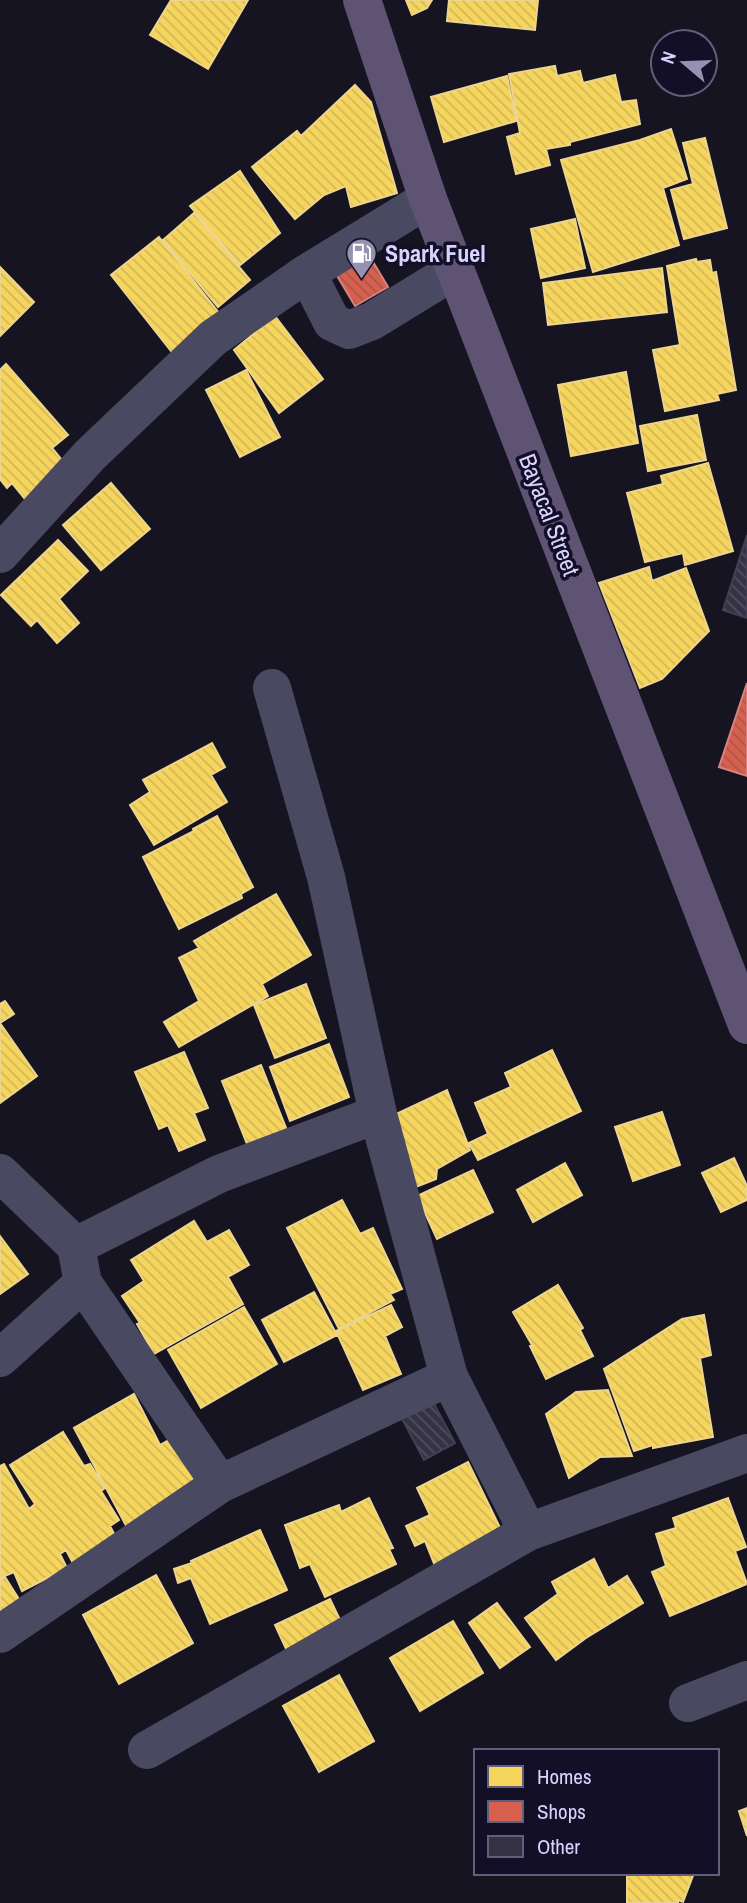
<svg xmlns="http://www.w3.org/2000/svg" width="747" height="1903" font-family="'Archivo Narrow',sans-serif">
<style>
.homes{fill:url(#homes-back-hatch);stroke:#edd58d;stroke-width:2}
.shops{fill:url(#shops-back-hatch);stroke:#d78382;stroke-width:2}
.building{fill:url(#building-back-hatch);stroke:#433f54;stroke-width:2}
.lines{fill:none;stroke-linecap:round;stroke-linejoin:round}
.minor{stroke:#4a4962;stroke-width:38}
.major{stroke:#5e5373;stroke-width:38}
.labels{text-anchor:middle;stroke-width:7;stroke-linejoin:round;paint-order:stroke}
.poi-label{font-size:24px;font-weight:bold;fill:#d9d4ff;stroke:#130f26;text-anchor:start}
.street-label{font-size:24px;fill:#d9d4ff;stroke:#130f26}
</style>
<defs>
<pattern id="homes-back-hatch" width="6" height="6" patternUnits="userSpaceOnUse" patternTransform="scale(1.75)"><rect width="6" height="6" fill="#f6d55c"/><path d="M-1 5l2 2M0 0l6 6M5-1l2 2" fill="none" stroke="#d2b759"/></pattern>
<pattern id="shops-back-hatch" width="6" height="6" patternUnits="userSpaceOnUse" patternTransform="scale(1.75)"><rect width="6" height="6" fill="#d6604d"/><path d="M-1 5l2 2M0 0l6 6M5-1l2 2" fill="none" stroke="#a9564d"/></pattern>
<pattern id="building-back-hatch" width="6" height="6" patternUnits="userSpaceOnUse" patternTransform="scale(1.75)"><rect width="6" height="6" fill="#343243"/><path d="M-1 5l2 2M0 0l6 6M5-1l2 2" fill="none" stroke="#514f5f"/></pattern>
</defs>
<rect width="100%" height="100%" fill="#161421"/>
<path class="homes" d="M171,0H248L208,69L150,35Z
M406,0H432L427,8L412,15Z
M449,0H538L535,30L447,21Z
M555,66L557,76L580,71L583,83L615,75L621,102L636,100L640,124L570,142V145L546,149L550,165L516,174L507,137L520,133L509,74Z
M507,76L516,121L444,142L431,97Z
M355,85L371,102L397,193L351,207L346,186L324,195L295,219L252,167L297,131L301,136Z
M671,129L687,179L663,188L679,245L593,272L561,160L640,140Z
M705,138L727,228L684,239L671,190L693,184L683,143Z
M240,171L280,233L240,265L190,206Z
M194,213L250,280L218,307L163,240Z
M575,219L585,268L541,278L531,229Z
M159,237L223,318L175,356L111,275Z
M696,259L697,262L710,260L712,273L716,272L736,390L717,394L719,400L665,411L653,350L680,345L667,266Z
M0,267L34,302L0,336Z
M662,268L667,312L548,325L543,283Z
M275,316L323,379L279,413L234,350Z
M6,364L68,435L52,448L66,465L25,499L12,483L7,488L0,479V370Z
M246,370L280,437L240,457L206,390Z
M626,372L638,443L571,456L558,385Z
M697,415L706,460L648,471L640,426Z
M708,463L733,551L685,565L683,553L645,562L627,493L663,484L661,476Z
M111,483L150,529L101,570L63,525Z
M58,540L88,571L59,599L79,623L57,643L37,620L31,626L1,595Z
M649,567L652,581L686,568L709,631L662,679L640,688L599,583Z
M212,743L225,767L211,775L227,802L154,845L130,805L150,792L143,780Z
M217,816L253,887L241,894L242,898L179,929L143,857L194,831L193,829Z
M276,894L311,955L262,984L268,996L179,1047L164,1022L199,1001L179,958L199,948L194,941Z
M306,984L326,1038L275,1058L254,1005Z
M5,1001L14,1014L0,1023L37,1076L0,1103V1004Z
M329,1044L349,1097L290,1121L270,1067Z
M552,1050L581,1111L478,1160L469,1143L488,1134L475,1103L511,1087L505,1073Z
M184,1052L208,1108L194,1113L205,1140L179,1151L168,1125L159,1129L135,1072Z
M261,1065L290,1138L251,1154L222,1081Z
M447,1090L470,1150L437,1169L436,1179L416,1187L396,1114Z
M662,1112L680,1165L633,1181L615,1127Z
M734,1158L747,1186V1200L721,1212L702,1173Z
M565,1163L582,1195L533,1222L517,1190Z
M473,1170L493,1212L437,1239L417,1196Z
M342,1200L360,1234L373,1228L402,1289L390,1294L394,1300L339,1329L287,1228Z
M194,1221L207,1242L229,1230L249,1265L228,1277L243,1304L154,1354L137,1324L140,1323L122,1296L144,1281L131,1260Z
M0,1236L28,1274L0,1294Z
M558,1285L583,1328L580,1330L593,1356L546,1379L530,1346L532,1345L513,1312Z
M314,1292L337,1335L284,1362L262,1320Z
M391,1305L402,1327L385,1336L401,1374L363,1390L336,1331Z
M244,1307L277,1364L201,1408L168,1350Z
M704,1315L711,1355L700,1358L713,1437L653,1448V1445L634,1451L604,1369L682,1319Z
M608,1390L632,1456L600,1457L569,1478L546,1414L576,1392Z
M134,1394L160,1445L183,1432L212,1487L130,1533L74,1428Z
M63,1432L84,1466L90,1464L105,1488L101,1491L119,1520L110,1526L119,1543L75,1567L66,1550L60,1554L67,1568L22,1591L14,1572L0,1578V1466L4,1464L29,1509L35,1504L10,1465Z
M468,1462L507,1542L437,1571L425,1541L415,1546L406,1526L430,1515L417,1488Z
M369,1498L393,1548L389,1549L396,1564L325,1597L310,1564L300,1568L285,1525L339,1505L341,1512Z
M728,1498L746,1547L735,1551L747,1584L670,1616L652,1572L666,1566L656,1534L676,1528L673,1518Z
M260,1530L287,1590L210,1624L191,1578L178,1583L174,1569L192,1563L191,1561Z
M594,1559L608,1588L627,1576L643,1603L586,1638L556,1660L525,1618L558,1594L552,1582Z
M156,1575L193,1643L119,1684L83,1615Z
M5,1577L22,1604L0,1618V1579Z
M330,1599L342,1624L287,1651L275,1625Z
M497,1603L530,1647L500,1668L469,1623Z
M453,1621L483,1673L420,1711L390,1658Z
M339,1675L374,1741L319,1772L283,1706Z
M747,1808V1836L739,1811Z
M627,1873H694L683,1902L678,1900V1903H627Z"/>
<path class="shops" d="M369,255L388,287L355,306L336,274Z
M747,683V776L719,767Z"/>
<path class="building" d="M747,535V618L723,610Z
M432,1400L455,1443L424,1460L401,1417Z"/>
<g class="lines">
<path class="minor" d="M307,273L332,322L349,330L372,321L455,270
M0,554L90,455L213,338L307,273L428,199
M272,688L326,877L378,1114L449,1377L528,1532
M0,1173L76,1246L83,1283L220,1484
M76,1246L219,1174L378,1114
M0,1358L83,1283
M0,1634L220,1484L449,1377
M688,1703L747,1680
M147,1750L528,1532L747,1453"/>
<path class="major" d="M362,0L428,199L747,1025"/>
</g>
<defs>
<symbol id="fuel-pin" viewBox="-11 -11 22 30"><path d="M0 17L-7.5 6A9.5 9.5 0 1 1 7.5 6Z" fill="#9591b1" stroke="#130f26"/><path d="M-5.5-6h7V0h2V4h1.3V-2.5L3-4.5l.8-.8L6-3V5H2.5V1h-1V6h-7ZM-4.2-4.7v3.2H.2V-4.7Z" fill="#fff"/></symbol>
</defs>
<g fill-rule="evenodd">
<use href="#fuel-pin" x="344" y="236" width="35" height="47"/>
</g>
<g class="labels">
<g class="poi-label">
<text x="385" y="262">Spark Fuel</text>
</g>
<g class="street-label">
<text transform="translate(549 515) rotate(69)" y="8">Bayacal Street</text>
</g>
</g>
<rect x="474" y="1749" width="245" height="126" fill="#130f26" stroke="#625e7d" stroke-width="2"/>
<rect x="488" y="1766" width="35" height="21" fill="#f6d55c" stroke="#625e7d" stroke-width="2"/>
<text x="537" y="1784" font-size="21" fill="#d9d4ff">Homes</text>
<rect x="488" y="1801" width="35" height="21" fill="#d6604d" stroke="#625e7d" stroke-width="2"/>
<text x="537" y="1819" font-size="21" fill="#d9d4ff">Shops</text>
<rect x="488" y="1836" width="35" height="21" fill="#343243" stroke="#625e7d" stroke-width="2"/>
<text x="537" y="1854" font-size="21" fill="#d9d4ff">Other</text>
<g transform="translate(684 63) rotate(289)"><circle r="33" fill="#130f26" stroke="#625e7d" stroke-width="2"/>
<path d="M0-5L12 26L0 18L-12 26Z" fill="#9591b1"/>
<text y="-10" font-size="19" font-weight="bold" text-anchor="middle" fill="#d9d4ff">N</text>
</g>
</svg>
